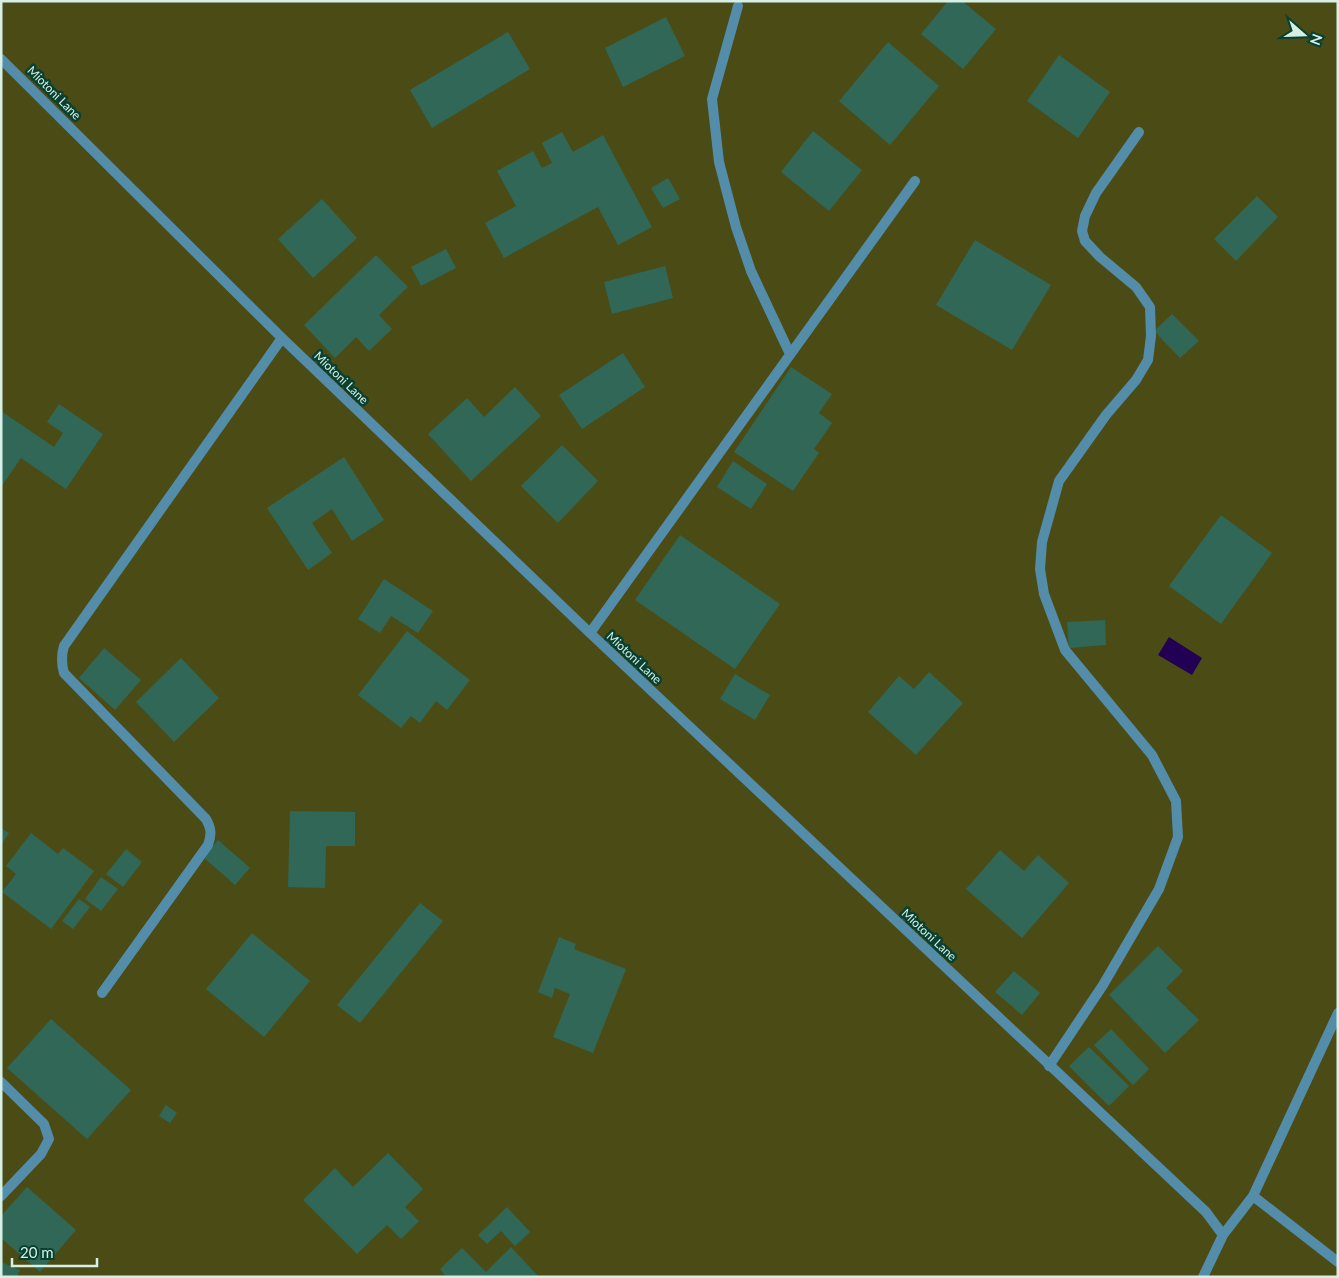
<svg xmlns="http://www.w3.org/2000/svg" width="1339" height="1278" font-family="Lato,sans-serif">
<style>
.green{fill:#4b4c15}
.water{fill:#220054}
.building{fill:#306756}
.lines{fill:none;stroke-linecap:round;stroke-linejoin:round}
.street{stroke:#548da9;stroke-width:10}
.labels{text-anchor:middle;stroke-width:5;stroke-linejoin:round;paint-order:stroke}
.street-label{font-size:12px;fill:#d6f0e6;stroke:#084031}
</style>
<rect width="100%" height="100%" fill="#084031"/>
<path class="green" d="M1,1H1338V1277H1Z"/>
<path class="water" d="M1169,637L1202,658L1192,675L1158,655Z"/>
<path class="building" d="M948,1H962L996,29L963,69L921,34Z
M666,17L685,56L623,87L605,48Z
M508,32L530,69L432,128L410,90Z
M888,42L939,86L890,145L839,101Z
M1059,55L1110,92L1078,138L1027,101Z
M813,131L862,170L829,211L781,172Z
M562,132L573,152L603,135L652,227L618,245L598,207L504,258L485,223L516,206L497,171L533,151L542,168L552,163L542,143Z
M668,178L680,199L663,208L651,188Z
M1257,196L1278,217L1236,261L1214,239Z
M322,199L357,238L313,278L278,239Z
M975,240L1051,285L1012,350L936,305Z
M446,249L456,268L421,286L411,267Z
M376,255L408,287L379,315L392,329L369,351L356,337L335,358L304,325Z
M665,266L673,298L612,314L604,282Z
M1172,314L1199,341L1180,358L1154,331Z
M623,353L645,387L582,429L559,395Z
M791,367L832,394L819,413L832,423L814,449L819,453L793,491L734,452Z
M515,387L541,416L471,481L428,434L467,398L484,417Z
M59,404L103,434L66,489L21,458L1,487V411L54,447L63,433L47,422Z
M562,445L598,481L558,523L521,486Z
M344,457L384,520L352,541L332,509L312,523L332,553L308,570L267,508Z
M733,461L767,484L751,509L717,487Z
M1221,515L1272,553L1221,624L1169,586Z
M680,535L780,604L735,669L635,600Z
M384,579L433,611L418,633L391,616L380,633L358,619Z
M1105,620L1106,645L1069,648L1067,622Z
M407,631L470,680L447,710L436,701L420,723L411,716L401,728L358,695Z
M104,648L141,680L115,710L79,678Z
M181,658L219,698L174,742L136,702Z
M929,672L963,703L916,755L868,712L899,676L914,689Z
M735,674L770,695L755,720L720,699Z
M290,811L355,812V846H326L325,888L288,887Z
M1,828L9,833L1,845Z
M31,833L58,854L63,848L94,871L51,929L2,892L16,874L6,866Z
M218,840L250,868L235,885L203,857Z
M126,849L142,862L123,887L106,874Z
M1000,850L1024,871L1038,855L1069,883L1022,938L966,889Z
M101,877L118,889L101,911L85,899Z
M79,899L90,907L73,929L62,921Z
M420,903L443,921L360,1023L337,1005Z
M252,933L310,981L264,1037L206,989Z
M559,937L576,944L574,949L626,969L593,1053L553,1037L570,994L555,988L552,998L538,992Z
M1158,946L1183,971L1166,988L1199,1020L1165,1053L1109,995Z
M1014,971L1040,993L1022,1015L995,992Z
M51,1019L131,1090L87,1139L7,1068Z
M1111,1029L1149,1069L1133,1085L1094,1045Z
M1089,1047L1129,1086L1109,1106L1069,1066Z
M166,1105L177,1113L170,1123L159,1116Z
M388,1153L423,1189L405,1207L419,1221L401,1239L387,1225L357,1254L303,1200L335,1168L353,1187Z
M27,1187L76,1230L40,1272L1,1238V1216Z
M507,1207L530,1232L515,1246L501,1231L487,1244L478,1235Z
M511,1247L539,1277H446L440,1269L462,1248L486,1272Z
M1,1262L20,1270L17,1277H1Z"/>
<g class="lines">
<path class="street" d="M738,6L712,99L719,162L736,227L751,271L790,354
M1,59L282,338L590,633L1206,1212L1223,1235L1203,1277
M590,633L915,181
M102,993L208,845C212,834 211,828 206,819L64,673C61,663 61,656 64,646L282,338
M1049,1066L1103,985L1159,889L1178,837L1176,801L1152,755L1065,650L1044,594L1040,569L1042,542L1059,481L1106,415L1136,380L1148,360L1151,336L1150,307L1136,287L1100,257L1085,241L1082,231L1085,216L1096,193L1139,132
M1,1082L44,1124L49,1139L41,1154L1,1196
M1253,1196L1338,1262
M1223,1235L1253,1196L1338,1013"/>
</g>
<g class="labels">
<g class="street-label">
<text transform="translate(54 93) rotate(45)" y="4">Miotoni Lane</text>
<text transform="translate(341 378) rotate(44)" y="4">Miotoni Lane</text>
<text transform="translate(634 658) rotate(43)" y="4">Miotoni Lane</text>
<text transform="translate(929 935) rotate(43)" y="4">Miotoni Lane</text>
</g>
</g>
<rect width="1339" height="1278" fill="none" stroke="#d6f0e6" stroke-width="5"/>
<g transform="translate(1304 35) rotate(110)" stroke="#084031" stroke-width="4" paint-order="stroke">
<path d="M0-4L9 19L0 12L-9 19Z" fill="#d6f0e6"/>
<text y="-8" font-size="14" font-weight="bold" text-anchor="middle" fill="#d6f0e6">N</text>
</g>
<path d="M12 1258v8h85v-8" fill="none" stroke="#d6f0e6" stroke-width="2.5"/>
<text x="20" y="1258" font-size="15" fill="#d6f0e6" stroke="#084031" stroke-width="4" paint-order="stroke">20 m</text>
</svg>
